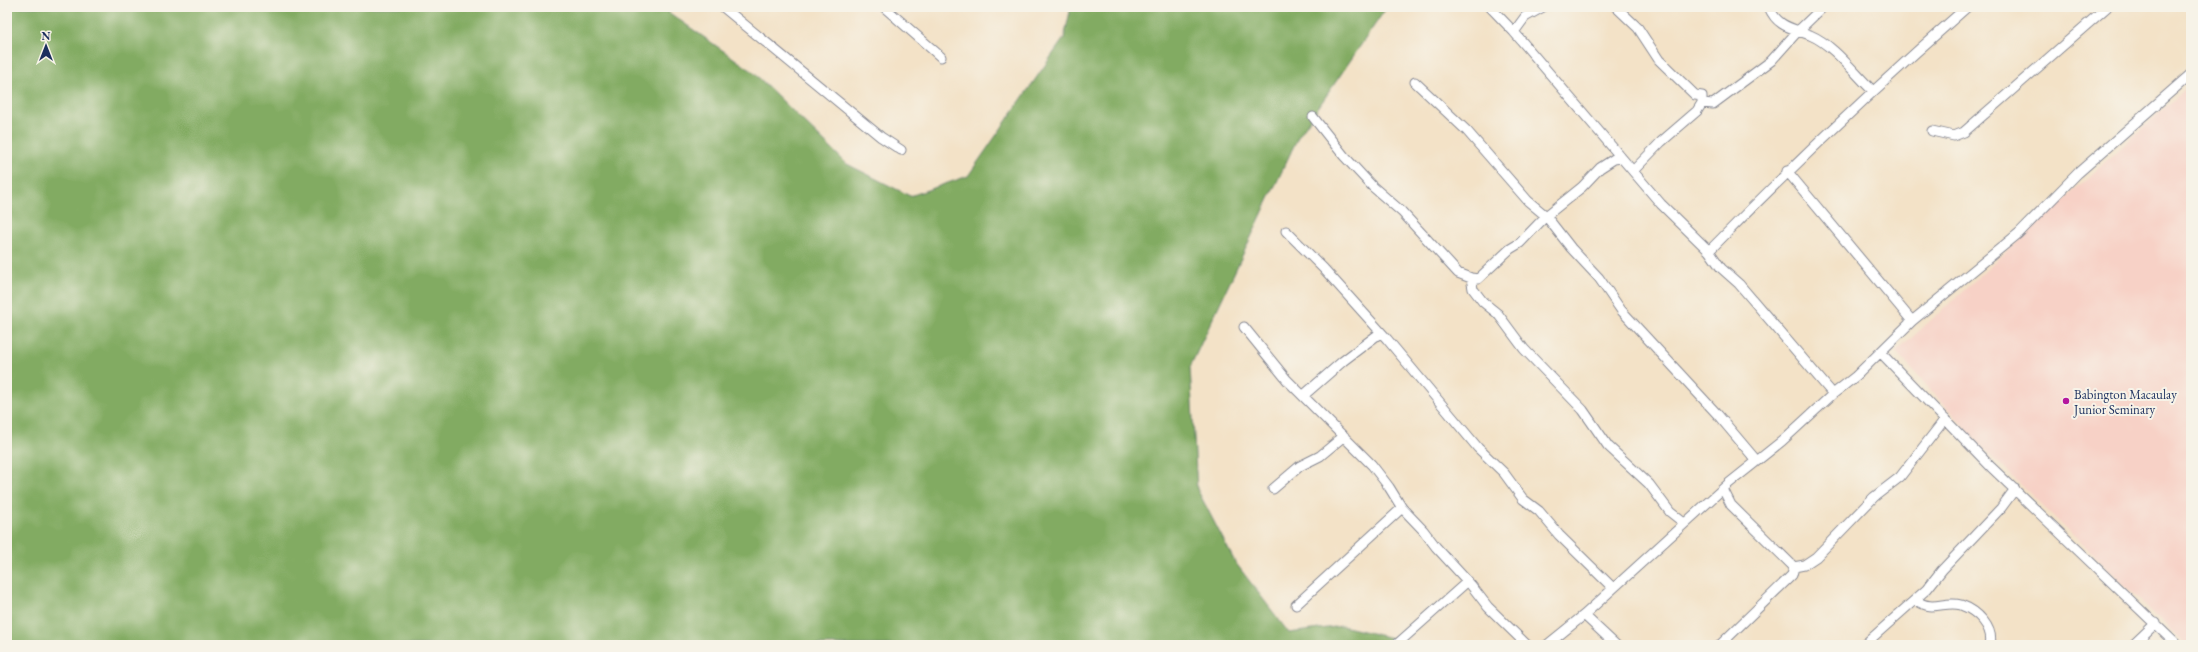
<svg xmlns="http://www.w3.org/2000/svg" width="2198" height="652" font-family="'EB Garamond',serif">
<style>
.built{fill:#f7d1c6}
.forest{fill:#82ab62;stroke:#4e6d60}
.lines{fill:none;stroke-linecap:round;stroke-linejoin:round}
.minor-casing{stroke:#878892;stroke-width:11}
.minor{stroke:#fff;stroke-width:9}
.poi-dot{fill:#b5179e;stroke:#f7f3e8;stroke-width:1.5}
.labels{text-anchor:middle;stroke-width:4;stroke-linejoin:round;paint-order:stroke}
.poi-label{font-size:13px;fill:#1b2f5e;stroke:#f7f3e8;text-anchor:start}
</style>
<rect width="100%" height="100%" fill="#f7f3e8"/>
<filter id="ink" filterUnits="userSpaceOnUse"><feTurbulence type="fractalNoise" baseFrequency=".025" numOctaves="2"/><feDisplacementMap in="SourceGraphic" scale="8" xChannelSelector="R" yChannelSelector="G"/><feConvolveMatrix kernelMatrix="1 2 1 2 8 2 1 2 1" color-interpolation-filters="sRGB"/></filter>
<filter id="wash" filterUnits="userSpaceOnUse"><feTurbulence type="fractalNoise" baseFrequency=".012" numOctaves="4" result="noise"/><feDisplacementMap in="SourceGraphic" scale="16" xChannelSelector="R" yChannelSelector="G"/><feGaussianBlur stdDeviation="0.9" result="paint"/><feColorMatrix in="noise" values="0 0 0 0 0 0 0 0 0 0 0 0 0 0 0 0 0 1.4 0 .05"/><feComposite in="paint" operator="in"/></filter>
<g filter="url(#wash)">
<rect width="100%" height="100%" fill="#f3e2c7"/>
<path class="built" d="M2191,84V645H2186L1986,451L1896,352Z"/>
<path class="forest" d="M7,7H661L752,71L847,164L910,196L968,176L1064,38L1071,7H1387L1298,137L1190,367L1197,489L1235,562L1289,633L1342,626L1392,638L1396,645H7Z"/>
</g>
<g filter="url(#ink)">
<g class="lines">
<defs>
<path id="minor" d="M723,7L881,137L901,150
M884,7L941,57
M1490,7L1514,32L1661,204L1709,251L1721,268L1739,284L1833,394
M1616,7L1638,28L1659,60L1695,95L1702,96V103
M1769,7C1777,27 1792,28 1810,35C1834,45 1854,73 1873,91
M1514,32L1525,17L1543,7
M1415,82L1467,131L1528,201L1546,216L1571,248L1599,278L1621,310L1718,415L1756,460
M1313,117L1344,156L1372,186L1402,212L1458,273L1471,278
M1932,131L1954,136L1964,132L2107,7
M1621,158L1614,159L1600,168L1582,187L1546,216L1520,243L1510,249L1478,279L1471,278L1473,289L1483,302L1498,314L1524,349L1583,410L1608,446L1649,484L1670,512L1684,523
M1633,171L1661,142L1697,111L1702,103L1713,104L1771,61L1797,32L1823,7
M1787,171L1912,321
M1286,231L1324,269L1387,339L1478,448L1504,473L1523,499L1539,511L1559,535L1613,588
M1709,251C1792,166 1878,85 1967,7
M1244,327L1287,380L1372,465L1389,487L1402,508L1423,530L1436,547L1471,585L1488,607L1527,645
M1881,353L1991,467L2177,645
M1304,395L1343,361L1380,333
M1273,489L1300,466L1320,456L1344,436
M1794,567L1804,565L1816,557L1874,497L1900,477L1945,419
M1916,600C1933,613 1944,600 1961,605C1978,611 1994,628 1990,645
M1296,605L1402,508
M1584,615L1616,645
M1396,645L1468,581
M1547,645L1584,615L1728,484L1782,441L1833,394L1856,376L1912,321L2019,233L2078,173L2191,74
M1720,645L1792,575L1794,567L1731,505L1723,489
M1864,645L1927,589L1942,570L2001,508L2015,489
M2133,645L2156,623"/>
</defs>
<use href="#minor" class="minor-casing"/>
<use href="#minor" class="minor"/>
</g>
</g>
<circle class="poi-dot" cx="2066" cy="401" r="4"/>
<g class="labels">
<g class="poi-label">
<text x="2074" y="399">Babington Macaulay<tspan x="2074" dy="15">Junior Seminary</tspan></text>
</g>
</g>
<rect width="2198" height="652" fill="none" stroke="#f7f3e8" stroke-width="24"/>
<g transform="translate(46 46)" stroke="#f7f3e8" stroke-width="3" paint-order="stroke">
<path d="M0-3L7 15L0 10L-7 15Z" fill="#1b2f5e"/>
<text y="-6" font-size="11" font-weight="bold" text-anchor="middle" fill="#1b2f5e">N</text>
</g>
</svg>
